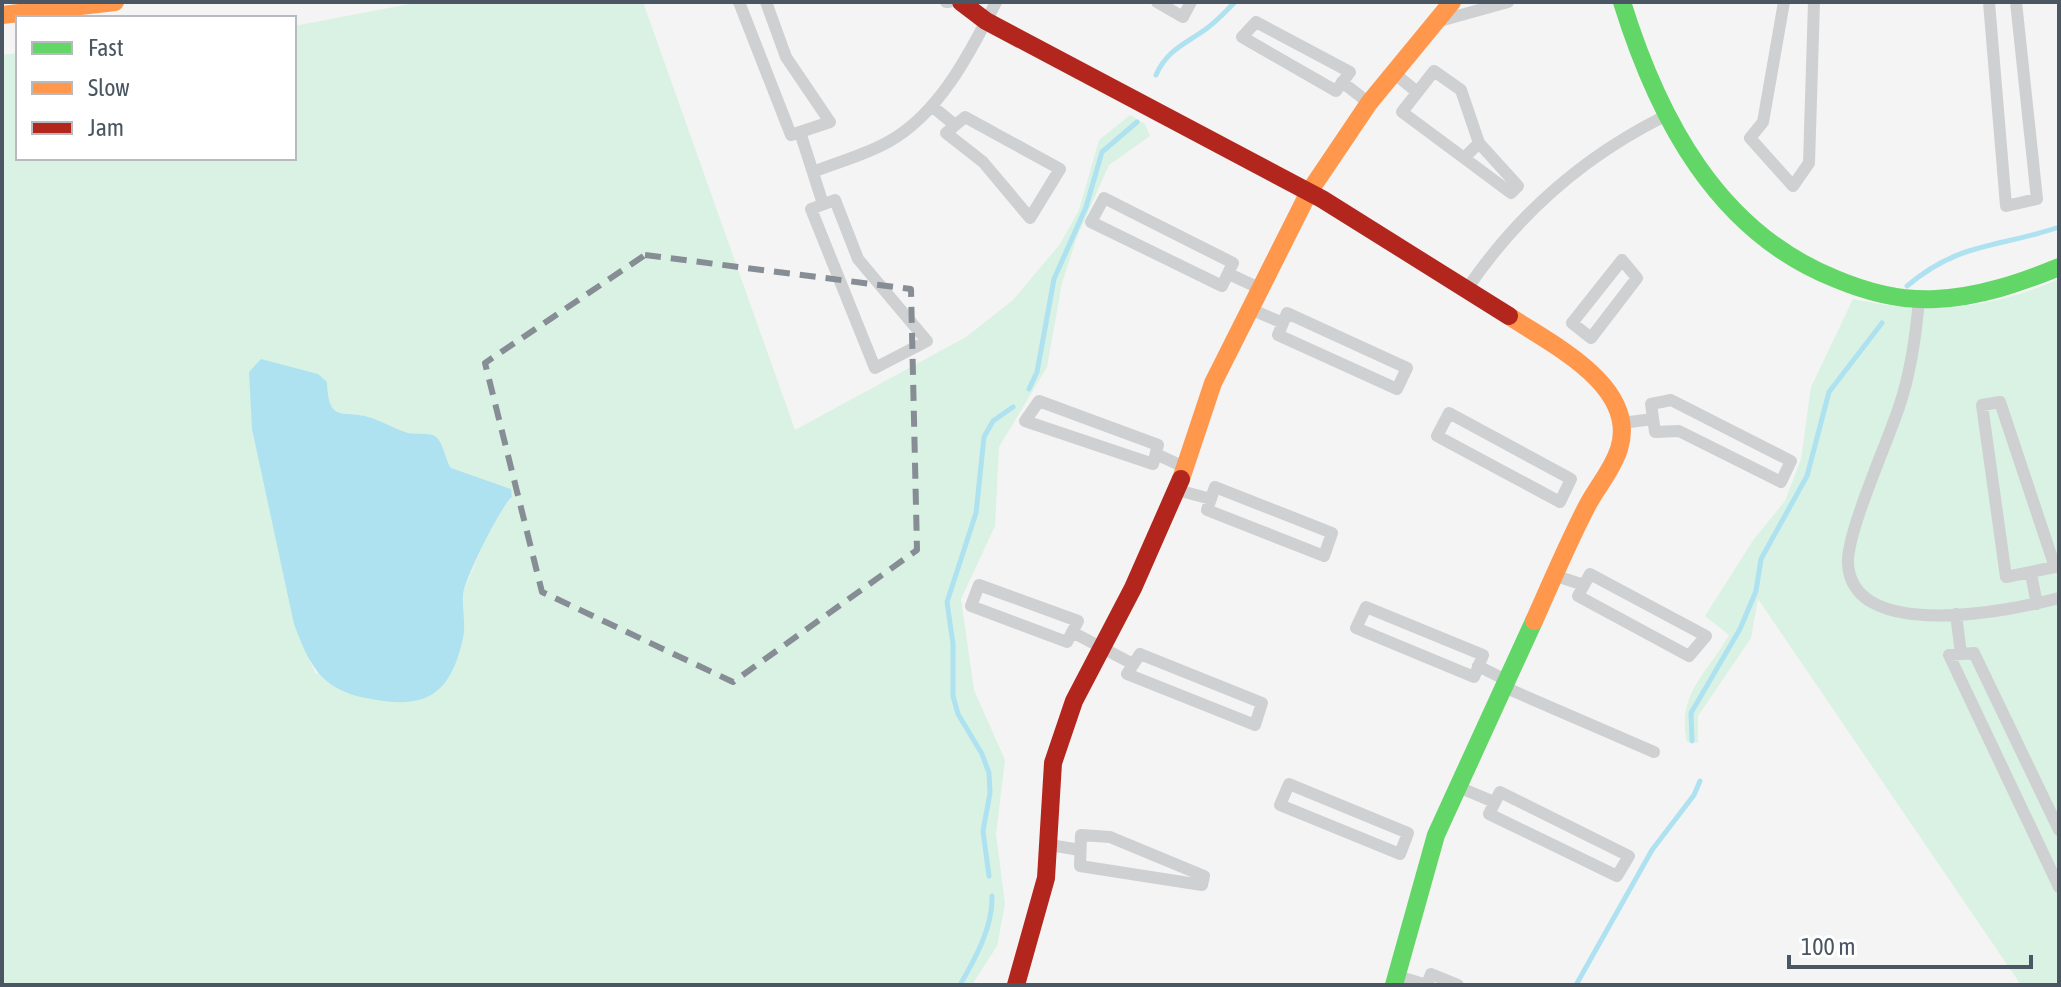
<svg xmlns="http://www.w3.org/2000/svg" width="2061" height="987" font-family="'Asap Condensed',sans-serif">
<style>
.green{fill:#d9f2e3;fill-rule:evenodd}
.water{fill:#aee2f0}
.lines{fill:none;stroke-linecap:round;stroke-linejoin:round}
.stream{stroke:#aee2f0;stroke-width:5}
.street{stroke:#ced0d2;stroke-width:12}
.fast{stroke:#63d668;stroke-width:18}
.slow{stroke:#ff974d;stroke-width:18}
.jam{stroke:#b3261e;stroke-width:18}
.marked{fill:none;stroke:#868d94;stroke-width:6;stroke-dasharray:16 10;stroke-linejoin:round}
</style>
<rect width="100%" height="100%" fill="#f4f4f4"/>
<path class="green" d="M420,2H643L795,430L966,337L1013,300L1060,244L1079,210L1099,140L1130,115L1145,124L1150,136L1109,165L1077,237L1062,283L1047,367L999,447L995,526L961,599L974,690L1005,760L996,834L1005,904L997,946L972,985H2V55L18,53V158H294V26ZM327,382C329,426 343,408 372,418C384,422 395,429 408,433C415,434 426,433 433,435C443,439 445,459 451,468L512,497L492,522L463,592L316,674C285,610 280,539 261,470Z
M2059,279V985H2021L1758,599L1751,638L1698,716V743L1687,742C1676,693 1708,673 1729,635L1705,616L1754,539L1785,501L1801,459L1811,387L1853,299C1928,315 1988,310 2059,279Z"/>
<path class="water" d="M261,359L318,374L327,382C329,426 343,408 372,418C384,422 395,429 408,433C415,434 426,433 433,435C443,439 445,459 451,468L511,489L512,497C500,507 464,580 463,595C462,609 466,624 463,638C450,698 423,710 366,698C320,689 309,664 294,624L252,429L249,372Z"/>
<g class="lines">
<path class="stream" d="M1156,75C1167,50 1185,44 1206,29C1217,21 1226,11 1235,2
M1907,286C1960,241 1999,248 2059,227
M1029,389L1037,372L1054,279L1086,207L1102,152L1137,122
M1692,741L1691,713L1740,629L1756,591L1761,559L1807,476L1829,392L1882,323
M989,876L983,831L990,793L989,773L982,754L958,714L953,696V644L947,602L976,513L984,437L993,421L1013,407
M960,985C975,959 993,927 992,896
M1576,985L1652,850L1694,795L1700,781"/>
<path class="street" d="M739,2L791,135L830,122L786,57L766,2
M946,2H949
M1157,2L1183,17L1191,2
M1784,2L1763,122L1750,138L1793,186L1809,163L1814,2
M1989,2L2006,206L2037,199L2016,2
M1256,22L1350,72L1336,91L1242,37Z
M1436,22L1508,2
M1434,71L1461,90L1479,143L1464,158L1402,112Z
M1394,73L1417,92
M1342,82L1369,103
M933,107L955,125
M965,117L1060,169L1030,218L983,162L946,133Z
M800,132L823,204
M1464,158L1511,193L1518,186L1479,143
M813,172C838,162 865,155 888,142C939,114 970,53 996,2
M1104,198L1233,263L1222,286L1091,222Z
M835,200L858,259L927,341L875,368L811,209Z
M1622,260L1637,278L1591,338L1572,323Z
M1229,274L1259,288
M1469,286C1520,212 1583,157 1663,117
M1919,299C1916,336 1911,372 1899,407C1888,441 1846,534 1848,564C1853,643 2010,611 2059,598
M1250,309L1283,323
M1287,313L1407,368L1397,389L1278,335Z
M1671,400L1791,461L1781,482L1679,431L1655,432L1651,404Z
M1039,401L1158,445L1153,464L1025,421Z
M2000,402L2055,567L2006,577L1982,405Z
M1449,413L1571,479L1560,502L1437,436Z
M1622,423L1653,419
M1156,454L1184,467
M1215,487L1332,533L1324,556L1207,510Z
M1177,490L1211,499
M1590,574L1706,636L1689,656L1578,596Z
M2031,574L2037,604
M1556,576L1584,585
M979,585L1078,621L1067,642L971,606Z
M1366,607L1483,655L1474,677L1356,628Z
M1956,614L1961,654
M1072,632L1133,664
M1140,654L1262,703L1255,725L1127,674Z
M1478,666L1506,680
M1504,687L1654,752
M1289,784L1408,833L1400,854L1280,805Z
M1456,786L1494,802
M1500,792L1629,856L1617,876L1489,814Z
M2059,830L1974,653L1949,655L2059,887
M1081,835L1110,837L1204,876L1202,885L1080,866Z
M1050,845L1080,850
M1397,976L1427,985
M1427,985L1431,974L1458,985"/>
<path class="fast" d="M1622,2C1658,118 1717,232 1836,279C1867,292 1903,301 1936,299C1979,297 2020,283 2059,267
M1394,985L1436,835L1534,621"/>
<path class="slow" d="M2,15L115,2
M1509,316C1551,344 1639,386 1619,449C1612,471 1596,488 1586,508C1567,545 1551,583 1534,621
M1181,479L1213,383L1309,192L1369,103L1452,2"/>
<path class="jam" d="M961,2L986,21L1322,199L1509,316
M1016,985L1046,878L1053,763L1074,701L1133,588L1181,479"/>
</g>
<path class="marked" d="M645,255L911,289L917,550L733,682L542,592L485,363Z"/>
<rect width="2061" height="987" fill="none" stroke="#4a5661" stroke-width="8"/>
<rect x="16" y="16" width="280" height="144" fill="#ffffff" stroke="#b7bbc0" stroke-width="2"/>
<rect x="32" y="42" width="40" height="12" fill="#63d668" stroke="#b7bbc0" stroke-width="2"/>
<text x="88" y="56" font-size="24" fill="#4a5661">Fast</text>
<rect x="32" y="82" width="40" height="12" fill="#ff974d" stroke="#b7bbc0" stroke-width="2"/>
<text x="88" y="96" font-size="24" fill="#4a5661">Slow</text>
<rect x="32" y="122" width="40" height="12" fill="#b3261e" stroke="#b7bbc0" stroke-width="2"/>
<text x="88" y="136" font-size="24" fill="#4a5661">Jam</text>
<path d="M1789 955v12h242v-12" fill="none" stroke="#4a5661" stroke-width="4"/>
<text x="1801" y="955" font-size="24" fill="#4a5661" stroke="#ffffff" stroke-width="6" paint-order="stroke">100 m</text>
</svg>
